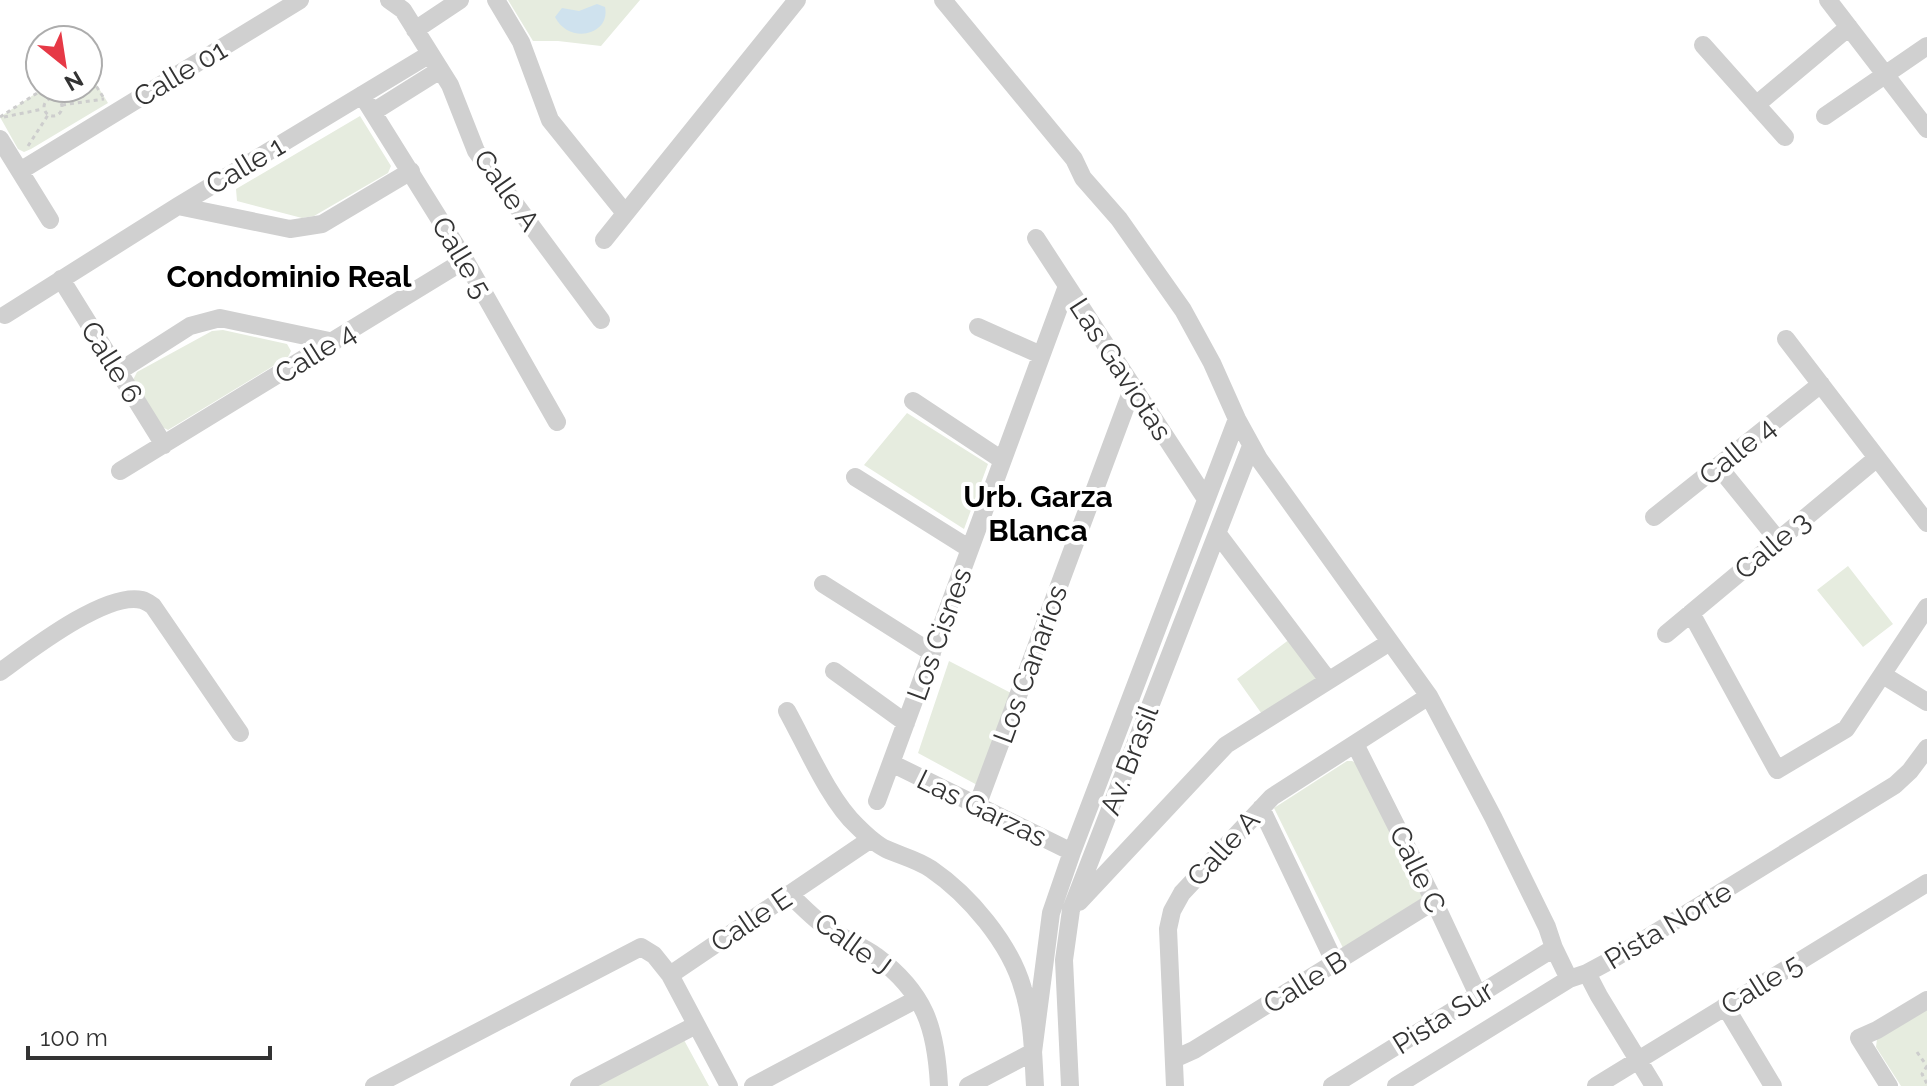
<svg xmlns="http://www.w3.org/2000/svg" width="1927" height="1086" font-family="Raleway,sans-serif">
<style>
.green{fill:#e6ecdf}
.water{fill:#cfe2ee}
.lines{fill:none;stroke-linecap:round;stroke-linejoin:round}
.path{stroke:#cdcdcd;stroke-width:3;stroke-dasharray:4 4;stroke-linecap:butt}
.minor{stroke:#d0d0d0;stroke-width:18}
.labels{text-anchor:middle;stroke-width:8;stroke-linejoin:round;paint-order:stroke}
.street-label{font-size:28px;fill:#333;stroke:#fff}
.neighbourhood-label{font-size:30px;font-weight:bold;fill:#000;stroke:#fff}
</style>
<rect width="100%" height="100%" fill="#fff"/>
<path class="green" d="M508,0H640L601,46L558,41H533Z
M88,71L108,103L31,149L24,152L18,149L0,117L44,88H88Z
M360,116L391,166L388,173L314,216L302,218L237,201L236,189Z
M223,330L287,344L291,351L288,357L168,430L160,426L133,380L137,372L212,331Z
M907,413L988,464L964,529L864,465Z
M1848,566L1893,624L1863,647L1817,590Z
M1290,639L1322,678L1264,717L1237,679Z
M949,661L1011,693L979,786L918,753Z
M1347,761H1352L1356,763L1424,897L1343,948L1274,808Z
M1927,1008V1086H1901L1876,1047L1877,1039Z
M684,1040L709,1086H596Z"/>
<path class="water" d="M597,4L605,7C611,35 569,45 555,17L562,8L579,11Z"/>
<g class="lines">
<path class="path" d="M88,73L105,100
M44 107a9 9 0 1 1 18 0a9 9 0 1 1-18 0Z
M59,100L66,88
M62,105L104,99
M0,117L45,88
M4,117L43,109
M28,146L48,115
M1917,1052L1927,1066
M1927,1066L1922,1074L1927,1084"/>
<path class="minor" d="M389,0L403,10L450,85L476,151L601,320
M496,0L521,42L550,120L625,213
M943,0L1074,159L1083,178L1119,219L1183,310L1212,363L1237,419L1259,459L1429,696L1493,817L1547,927L1554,948L1569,979
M1828,0L1927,129
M415,30L460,0
M1703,45L1785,137
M362,95L465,260L557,422
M1756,105L1849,27
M373,112L440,70
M1825,116L1927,46
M0,139L50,220
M20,171L300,0
M178,206L290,229L322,224L411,171
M1036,238L1206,499
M604,240L797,0
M61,279L164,445
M5,315L178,206L430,54
M978,327L1041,355
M1786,339L1927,523
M118,372L190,326L220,318L334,342
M913,401L1002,460
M1718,466L1778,540
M120,471L465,260
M855,477L970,549
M1654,517L1821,384
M1217,533L1328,680
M823,584L932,653
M1691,613L1777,770L1846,729L1927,607
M1666,634L1877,458
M834,671L906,723
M0,672C29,651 106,591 142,600C146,601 150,604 153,606L240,733
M1883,675L1927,702
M787,711C806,745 829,800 857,826C865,834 875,844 886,849C901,856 916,859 931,869C969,895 1010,943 1023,989C1033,1020 1033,1054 1035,1086
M1355,744L1434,901L1478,995
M891,763L1072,852
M877,801L1067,286
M977,806L1133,387
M1261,808L1335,963
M789,894C800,904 810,915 822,924C838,937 859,944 876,956C925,993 936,1027 939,1086
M1079,902L1226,745L1390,642
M1587,973L1599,996L1654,1086
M670,975L871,839
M1725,1006L1773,1086
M1033,1052L1051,913L1072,852L1237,419
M1174,1059L1194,1050L1434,901
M374,1086L641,947L654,955L670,975L729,1086
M579,1086L696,1025
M753,1086L917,999
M968,1086L1033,1052
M1070,1086L1064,960L1071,910L1251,446
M1175,1086L1168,929L1172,911L1182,893L1272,797L1429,696
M1332,1086L1554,948
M1396,1086L1569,979L1587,973L1613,959L1895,785L1910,771L1927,748
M1596,1086L1927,883
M1889,1086L1859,1038L1877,1030L1927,1000"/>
</g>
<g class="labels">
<g class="street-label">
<text transform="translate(180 73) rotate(-31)" y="10">Calle 01</text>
<text transform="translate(245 165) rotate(-31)" y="10">Calle 1</text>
<text transform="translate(507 190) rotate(55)" y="10">Calle A</text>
<text transform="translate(462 257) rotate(59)" y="10">Calle 5</text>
<text transform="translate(315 353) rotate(-32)" y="10">Calle 4</text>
<text transform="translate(112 362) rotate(58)" y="10">Calle 6</text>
<text transform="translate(1121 369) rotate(57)" y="10">Las Gaviotas</text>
<text transform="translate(1737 451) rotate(-39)" y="10">Calle 4</text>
<text transform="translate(1772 545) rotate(-40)" y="10">Calle 3</text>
<text transform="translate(939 634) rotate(-70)" y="10">Los Cisnes</text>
<text transform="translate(1030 664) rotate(-70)" y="10">Los Canarios</text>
<text transform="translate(1129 760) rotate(-69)" y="10">Av. Brasil</text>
<text transform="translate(982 808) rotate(26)" y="10">Las Garzas</text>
<text transform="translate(1223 848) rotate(-47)" y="10">Calle A</text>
<text transform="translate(1418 869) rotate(64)" y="10">Calle C</text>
<text transform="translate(751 920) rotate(-34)" y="10">Calle E</text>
<text transform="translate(1668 925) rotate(-31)" y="10">Pista Norte</text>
<text transform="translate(853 944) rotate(36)" y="10">Calle J</text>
<text transform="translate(1305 982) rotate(-32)" y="10">Calle B</text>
<text transform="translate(1761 984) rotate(-32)" y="10">Calle 5</text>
<text transform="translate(1443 1017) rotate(-32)" y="10">Pista Sur</text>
</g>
<g class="neighbourhood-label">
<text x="289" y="287">Condominio Real</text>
<text x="1038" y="507">Urb. Garza<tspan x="1038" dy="34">Blanca</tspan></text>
</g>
</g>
<g transform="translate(64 64) rotate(150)"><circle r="38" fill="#ffffff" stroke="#adadad" stroke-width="2"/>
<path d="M0-6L14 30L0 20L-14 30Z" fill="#e63946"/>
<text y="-12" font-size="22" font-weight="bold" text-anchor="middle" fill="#333333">N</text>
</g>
<path d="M28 1046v12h242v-12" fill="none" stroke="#333333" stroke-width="4"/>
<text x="40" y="1046" font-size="24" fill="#333333" stroke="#ffffff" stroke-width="6" paint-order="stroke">100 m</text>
</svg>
